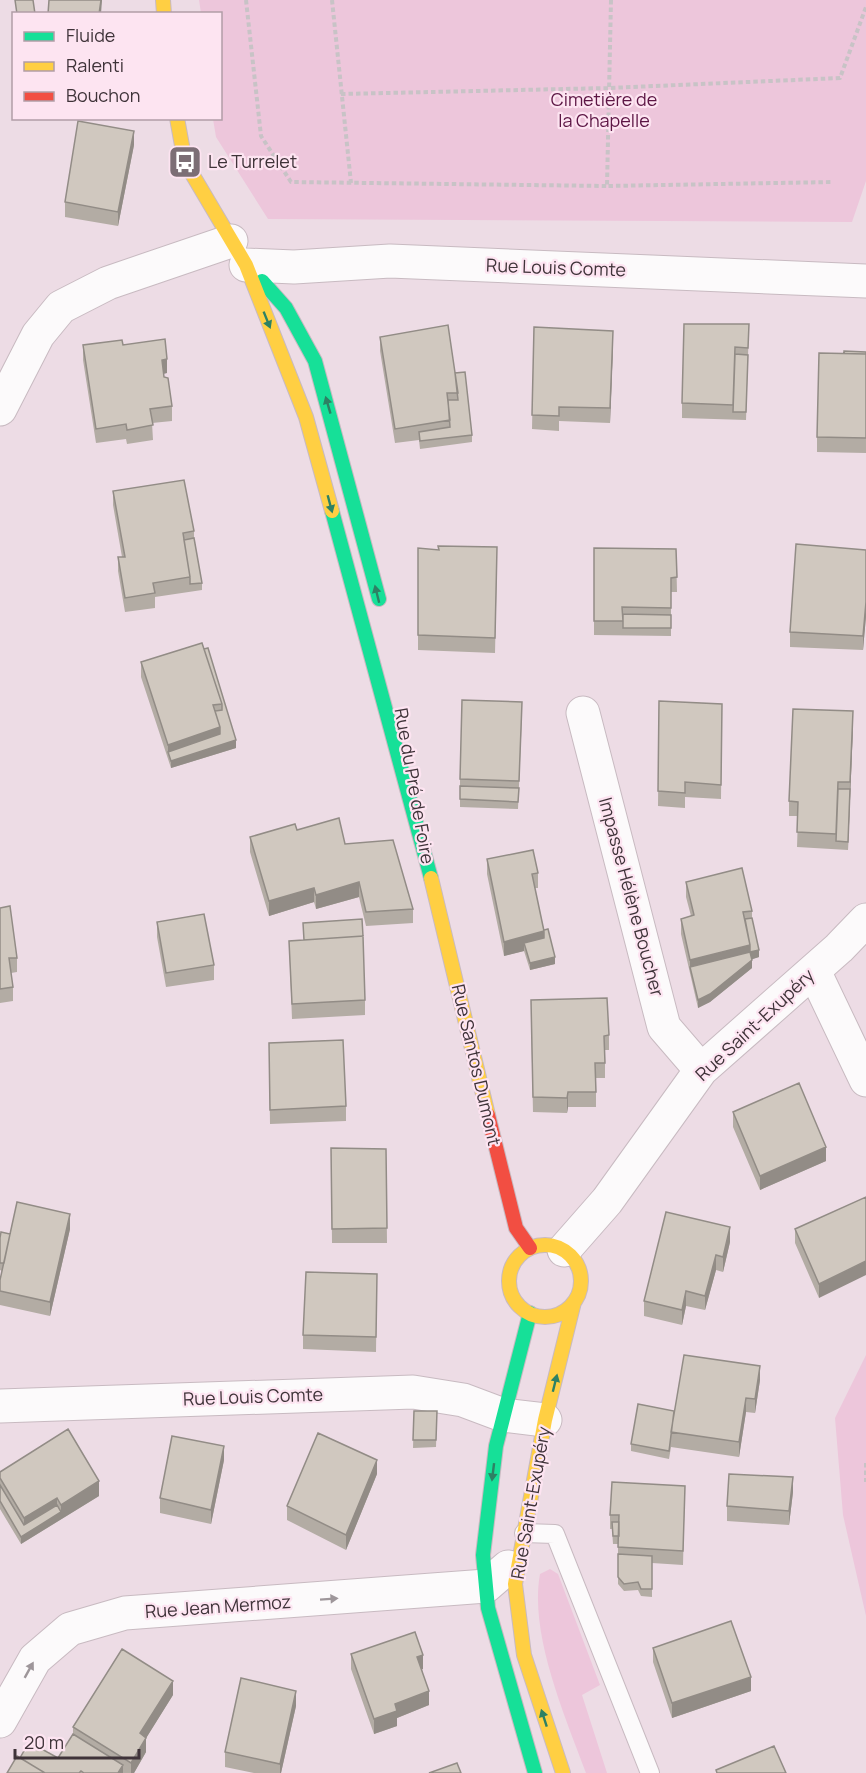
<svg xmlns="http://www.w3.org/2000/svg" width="866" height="1773" font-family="Manrope,sans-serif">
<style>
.green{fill:#edc6db}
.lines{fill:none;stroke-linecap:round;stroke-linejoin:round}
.lane-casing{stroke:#c8bac1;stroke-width:20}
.street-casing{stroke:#c8bac1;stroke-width:35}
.fast-casing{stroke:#c8bac1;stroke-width:16}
.slow-casing{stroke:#c8bac1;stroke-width:16}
.jam-casing{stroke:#c8bac1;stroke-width:16}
.path{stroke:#c8c3c6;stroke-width:4;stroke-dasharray:4.5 3;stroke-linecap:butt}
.lane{stroke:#fcfafb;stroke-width:18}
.street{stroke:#fcfafb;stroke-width:33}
.fast{stroke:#16e098;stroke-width:14}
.slow{stroke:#ffcf43;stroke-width:14}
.jam{stroke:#f24e42;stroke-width:14}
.wall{fill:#b3aca4}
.shaded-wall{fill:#928c86}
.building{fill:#d0c8bf;stroke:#928c86;stroke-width:1.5}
.oneway{fill:#2d8164}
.oneway2{fill:#9e969a}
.labels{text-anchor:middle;stroke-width:4.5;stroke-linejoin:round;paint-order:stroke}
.park-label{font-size:18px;fill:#5c1544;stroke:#fde4f1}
.poi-label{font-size:18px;fill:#3f3339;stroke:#fde4f1;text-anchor:start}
.street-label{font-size:18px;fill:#3f3339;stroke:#fde4f1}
</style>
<rect width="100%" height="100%" fill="#eddce5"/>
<path class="green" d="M199,0H866V181L852,222L268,219L216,137L213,119L220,118V14L201,13Z
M866,1355V1616L843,1515L835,1418Z
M550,1569L558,1574L600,1685L582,1695L607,1773H586C565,1716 529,1634 540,1574Z"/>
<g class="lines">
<defs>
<path id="lane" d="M524,1533L555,1534L650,1773"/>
<path id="street" d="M246,265L294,267L390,261L866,281
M0,409L38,335L61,307L108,283L231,241
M583,713L664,1027L701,1070
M814,971L866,1080
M564,1250L607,1201L701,1070L839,948L866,920
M0,1406L413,1392L463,1400L503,1415L545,1420
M0,1721L35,1659L70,1629L125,1613L486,1586L508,1567"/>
<path id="fast" d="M262,281L286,308L315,361L379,599
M332,511L431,878
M530,1313L496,1446L483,1555L488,1608L535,1773"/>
<path id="slow" d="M163,0L164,14
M177,118L185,162L246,265L306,417L332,511
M431,878L488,1115
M509 1281a36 36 0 1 1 72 0a36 36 0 1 1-72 0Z
M563,1773L524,1655L515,1584L545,1420L574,1302"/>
<path id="jam" d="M488,1115L516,1228L530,1248"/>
</defs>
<use href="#lane" class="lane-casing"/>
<use href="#street" class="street-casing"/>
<use href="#fast" class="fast-casing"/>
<use href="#slow" class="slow-casing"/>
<use href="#jam" class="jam-casing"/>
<path class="path" d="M246,0L261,136L291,182L607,186
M332,0L351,183
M611,0L607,186L833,182
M341,94L609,88L840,78L866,7
M866,1463V1482"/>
<use href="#lane" class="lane"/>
<use href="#street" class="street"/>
<use href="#fast" class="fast"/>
<use href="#slow" class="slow"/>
<use href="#jam" class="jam"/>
</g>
<path class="wall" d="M134,145L118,226L65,217V202Z
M749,324L746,420L682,418V403Z
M534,327L613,345L610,423L559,421V431L532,429Z
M380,337L455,373L472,435V442L420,449L419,440L395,443L380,351Z
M83,345H123L167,373L163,374L172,406V421L152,423L153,440L127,444L126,439L96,443L83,360Z
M866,352V453L817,452V437L844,354Z
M113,491L194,531V538L202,583V590L155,597V608L125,612L118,571V557H122L113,505Z
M418,548L497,562L495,653L418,650Z
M594,548L676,549L677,592H671V636L594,635Z
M866,550V616L863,650L790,647V632Z
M202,643L236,748L171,768L141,677V662Z
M659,701L722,704L721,799L685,797V808L658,806Z
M522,716L518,809L460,807V779Z
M853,726L848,850L797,847L798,816H789V801Z
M250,837L345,844L413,909V923L366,926L359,897L316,909L314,902L269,916L250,852Z
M487,859L538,873V888H535L544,930L555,964L530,970L524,951L504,956L487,874Z
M686,882L752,911V918L759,957L752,959V968L710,1002L698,1008L681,934V919L691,916L686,897Z
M0,908L17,958V972L11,973L13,987V1001L0,1003Z
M157,922L214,965V980L166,987L157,937Z
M289,941L365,1000V1015L292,1019Z
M531,1015L609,1035V1050H605V1078H596V1107H568L567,1113L533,1112Z
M269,1057L346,1106V1121L270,1124Z
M733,1112L826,1161L760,1190L733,1127Z
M331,1148L386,1149L387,1243H332Z
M866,1197L819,1298L795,1243V1229Z
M70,1229L50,1316L0,1305V1280L2,1271L0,1270V1238L10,1234Z
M730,1242L723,1272L716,1270L705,1310L686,1306L682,1325L644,1316V1301Z
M377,1274L376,1352L303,1349V1335Z
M760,1380L755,1413L746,1412L739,1457L671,1447L669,1459L631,1451V1444L674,1411Z
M414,1411H437L436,1447L413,1448Z
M224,1460L211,1524L160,1513V1498Z
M0,1472L99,1496L21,1544L0,1509Z
M377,1474L346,1550L287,1520V1506Z
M685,1486L683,1565L652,1563V1597L641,1596L638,1590L624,1591L618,1584V1544H613L612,1529H610V1515Z
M793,1492L789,1525L727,1521V1506Z
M653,1648L751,1691L672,1718L653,1662Z
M351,1654L423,1669H422L429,1705L397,1718V1726L374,1734L351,1669Z
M173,1695L146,1738V1752L134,1773H7L20,1758H58L73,1734V1727Z
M296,1706L281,1773H254L225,1767V1752Z"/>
<path class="shaded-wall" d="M101,0H102L101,14H99Z
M134,131V145L118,226V212Z
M613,331V345L610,423V408Z
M167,359V373L162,374V360Z
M866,602V616L863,650V636Z
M853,711V726L848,850L850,782Z
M220,727V742L168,752V745Z
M236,740V748L171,768V761Z
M359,882V897L316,909V895Z
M314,888V902L269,916V901Z
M544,931V946L524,943V951L504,956V942Z
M750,945L759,950V957L750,960L690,967V960Z
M555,957V964L530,970V963Z
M752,960V968L710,1002L698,1008V1000Z
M568,1092V1107L567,1113V1098Z
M826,1147V1161L760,1190V1176Z
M70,1214V1229L50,1316V1302Z
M730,1227V1242L723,1272V1257Z
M716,1255V1270L705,1310V1296Z
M866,1261V1275L819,1298V1284Z
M686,1291V1306L682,1325V1310Z
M760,1366V1380L755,1413V1399Z
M746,1398V1412L739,1457V1442Z
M224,1446V1460L211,1524V1510Z
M377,1460V1474L346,1550V1535Z
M793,1477V1492L789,1525V1511Z
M99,1481V1496L21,1544V1537L61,1512V1505Z
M57,1498V1513L24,1532V1518Z
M423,1655V1669L417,1671V1657Z
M751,1677V1691L672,1718V1703Z
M173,1681V1695L140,1748V1733Z
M296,1691V1706L281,1773H280V1764Z
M429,1691V1705L397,1718V1726L374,1734V1719L395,1704Z
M146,1738V1752L134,1773H131V1763Z
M123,1765V1773H118Z"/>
<path class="building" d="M15,0H33L35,14H17Z
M49,0H101L99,14H48Z
M78,121L134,131L118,212L65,202Z
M684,324H749L748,348L735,347L733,405L682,403Z
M448,325L458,393H447L450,420L395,429L380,337Z
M534,327L613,331L610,408L559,407V416L532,415Z
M165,339L167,359L162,360L164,377L168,378L172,406L150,409L153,425L127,430L126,424L96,429L83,345L122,340L123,345Z
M844,351L866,352V354H844Z
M819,353L866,354V438L817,437Z
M735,354L748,355L746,412H733Z
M465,372L472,435L420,441L419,432L450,427L448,400H458L455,373Z
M184,480L194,531L183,533L190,577L153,583L155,593L125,598L118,557H125L113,491Z
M194,538L202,583L190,584V577L184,540Z
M796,544L866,550V602L863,636L790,632Z
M438,546L497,547L495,638L418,635V548L439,550Z
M594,548L676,549L677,577L671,578V608L622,607L623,621H594Z
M623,614L671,615V628H623Z
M202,643L222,704L213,705L220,727L168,745L141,662Z
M208,648L236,740L171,761L168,752L220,734V727L215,711L222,710V704L204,649Z
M462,700L522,702L519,781L460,779Z
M659,701L722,704L721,785L685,782V793L658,791Z
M793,709L853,711L850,782H838L836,834L797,832L798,802L789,801Z
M460,786L519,788L518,802L460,799Z
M838,789H850L848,842L836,841Z
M339,818L345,844L393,840L413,909L366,912L359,882L316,895L314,888L269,901L250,837L295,824L297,830Z
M533,850L538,873L532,874L544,931L504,942L487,859Z
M742,868L752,911L743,912L750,945L690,960L681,919L694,915L686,882Z
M10,906L17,958H9L13,987L0,989V908Z
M204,914L214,965L166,973L157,922Z
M752,918L759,950L750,952V945L745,919Z
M362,919L363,936L304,940L303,923Z
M548,929L555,957L530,963L524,943L544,938V930Z
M363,936L365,1000L292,1004L289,941Z
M750,952L752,960L710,994L698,1000L690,967Z
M607,998L609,1035L604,1036L605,1063H595L596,1092H568L567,1098L533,1097L531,1000Z
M343,1040L346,1106L270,1110L269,1043Z
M799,1083L826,1147L760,1176L733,1112Z
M331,1148L386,1149L387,1228L332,1229Z
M866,1197V1261L819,1284L795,1229Z
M17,1202L70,1214L50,1302L0,1291V1280Z
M666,1212L730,1227L723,1257L716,1255L705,1296L686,1291L682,1310L644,1301Z
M1,1232L10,1234L4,1263H0V1238Z
M306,1272L377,1274L376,1337L303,1335Z
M684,1355L760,1366L755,1399L746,1398L739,1442L671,1432Z
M638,1404L674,1411L669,1451L631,1444Z
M414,1411H437L436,1440H413Z
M68,1429L99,1481L61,1505L57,1498L24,1518L0,1478V1472Z
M318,1433L377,1460L346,1535L287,1506Z
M172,1436L224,1446L211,1510L160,1498Z
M729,1474L793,1477L789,1511L727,1506Z
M612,1482L685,1486L683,1551L618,1547L619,1515H610Z
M0,1485L24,1525L57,1505L61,1512L21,1537L0,1501Z
M612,1522H619V1536H613Z
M618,1554L652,1556V1589H641L638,1582L624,1584L618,1577Z
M731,1621L751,1677L672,1703L653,1648Z
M415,1632L423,1655L417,1657L429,1691L395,1704L397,1711L374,1719L351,1654Z
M122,1649L173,1681L140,1733L146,1738L131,1763L73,1727Z
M241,1678L296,1691L280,1764L225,1752Z
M73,1734L123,1765L118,1773H84L81,1771L79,1773H45L20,1758L29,1742L58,1758Z
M774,1746L786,1773H717L716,1770Z
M17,1756L45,1773H7Z
M457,1763L461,1773H429Z"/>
<defs><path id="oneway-solid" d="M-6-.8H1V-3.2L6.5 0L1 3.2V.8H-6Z" transform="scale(1.5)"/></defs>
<g class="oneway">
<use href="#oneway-solid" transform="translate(267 320) rotate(68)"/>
<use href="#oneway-solid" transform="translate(328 405) rotate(-106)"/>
<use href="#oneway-solid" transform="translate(330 504) rotate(75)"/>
<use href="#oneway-solid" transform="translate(377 594) rotate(-104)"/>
<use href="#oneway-solid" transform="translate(555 1383) rotate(-76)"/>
<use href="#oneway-solid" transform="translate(493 1472) rotate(97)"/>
<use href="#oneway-solid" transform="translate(544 1718) rotate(-108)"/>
</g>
<g class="oneway2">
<use href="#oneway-solid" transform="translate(329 1599) rotate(-4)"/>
<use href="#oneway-solid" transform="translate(29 1670) rotate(-61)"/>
</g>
<defs>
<symbol id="bus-square" viewBox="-11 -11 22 22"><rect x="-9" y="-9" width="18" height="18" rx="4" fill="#7c6e75" stroke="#fde4f1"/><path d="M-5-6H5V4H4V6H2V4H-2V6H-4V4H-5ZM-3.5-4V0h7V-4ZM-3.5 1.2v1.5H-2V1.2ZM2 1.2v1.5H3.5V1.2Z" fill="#fff"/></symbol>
</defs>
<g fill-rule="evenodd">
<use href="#bus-square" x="166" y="143" width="38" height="38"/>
</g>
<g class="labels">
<g class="park-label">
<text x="604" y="106">Cimetière de<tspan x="604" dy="21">la Chapelle</tspan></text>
</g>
<g class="poi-label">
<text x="208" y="168">Le Turrelet</text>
</g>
<g class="street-label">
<text transform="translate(556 268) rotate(2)" y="6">Rue Louis Comte</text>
<text transform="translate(414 786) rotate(80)" y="6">Rue du Pré de Foire</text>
<text transform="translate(631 897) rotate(75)" y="6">Impasse Hélène Boucher</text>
<text transform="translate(755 1025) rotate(-43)" y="6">Rue Saint-Exupéry</text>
<text transform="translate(476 1065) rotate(77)" y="6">Rue Santos Dumont</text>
<text transform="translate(253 1397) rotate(-2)" y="6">Rue Louis Comte</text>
<text transform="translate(531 1503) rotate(-80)" y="6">Rue Saint-Exupéry</text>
<text transform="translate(218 1607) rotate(-4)" y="6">Rue Jean Mermoz</text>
</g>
</g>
<rect x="12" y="12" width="210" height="108" fill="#fde4f1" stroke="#b19da7" stroke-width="1.5"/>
<rect x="24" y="32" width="30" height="9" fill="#16e098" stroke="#b19da7" stroke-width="1.5"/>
<text x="66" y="42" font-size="18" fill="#3f3339">Fluide</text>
<rect x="24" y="62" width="30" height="9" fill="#ffcf43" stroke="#b19da7" stroke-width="1.5"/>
<text x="66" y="72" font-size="18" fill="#3f3339">Ralenti</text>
<rect x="24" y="92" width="30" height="9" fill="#f24e42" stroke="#b19da7" stroke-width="1.5"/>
<text x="66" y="102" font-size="18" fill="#3f3339">Bouchon</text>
<path d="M15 1749v9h124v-9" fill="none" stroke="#3f3339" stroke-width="3"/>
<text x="24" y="1749" font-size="18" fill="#3f3339" stroke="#fde4f1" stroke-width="4.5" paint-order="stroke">20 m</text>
</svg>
